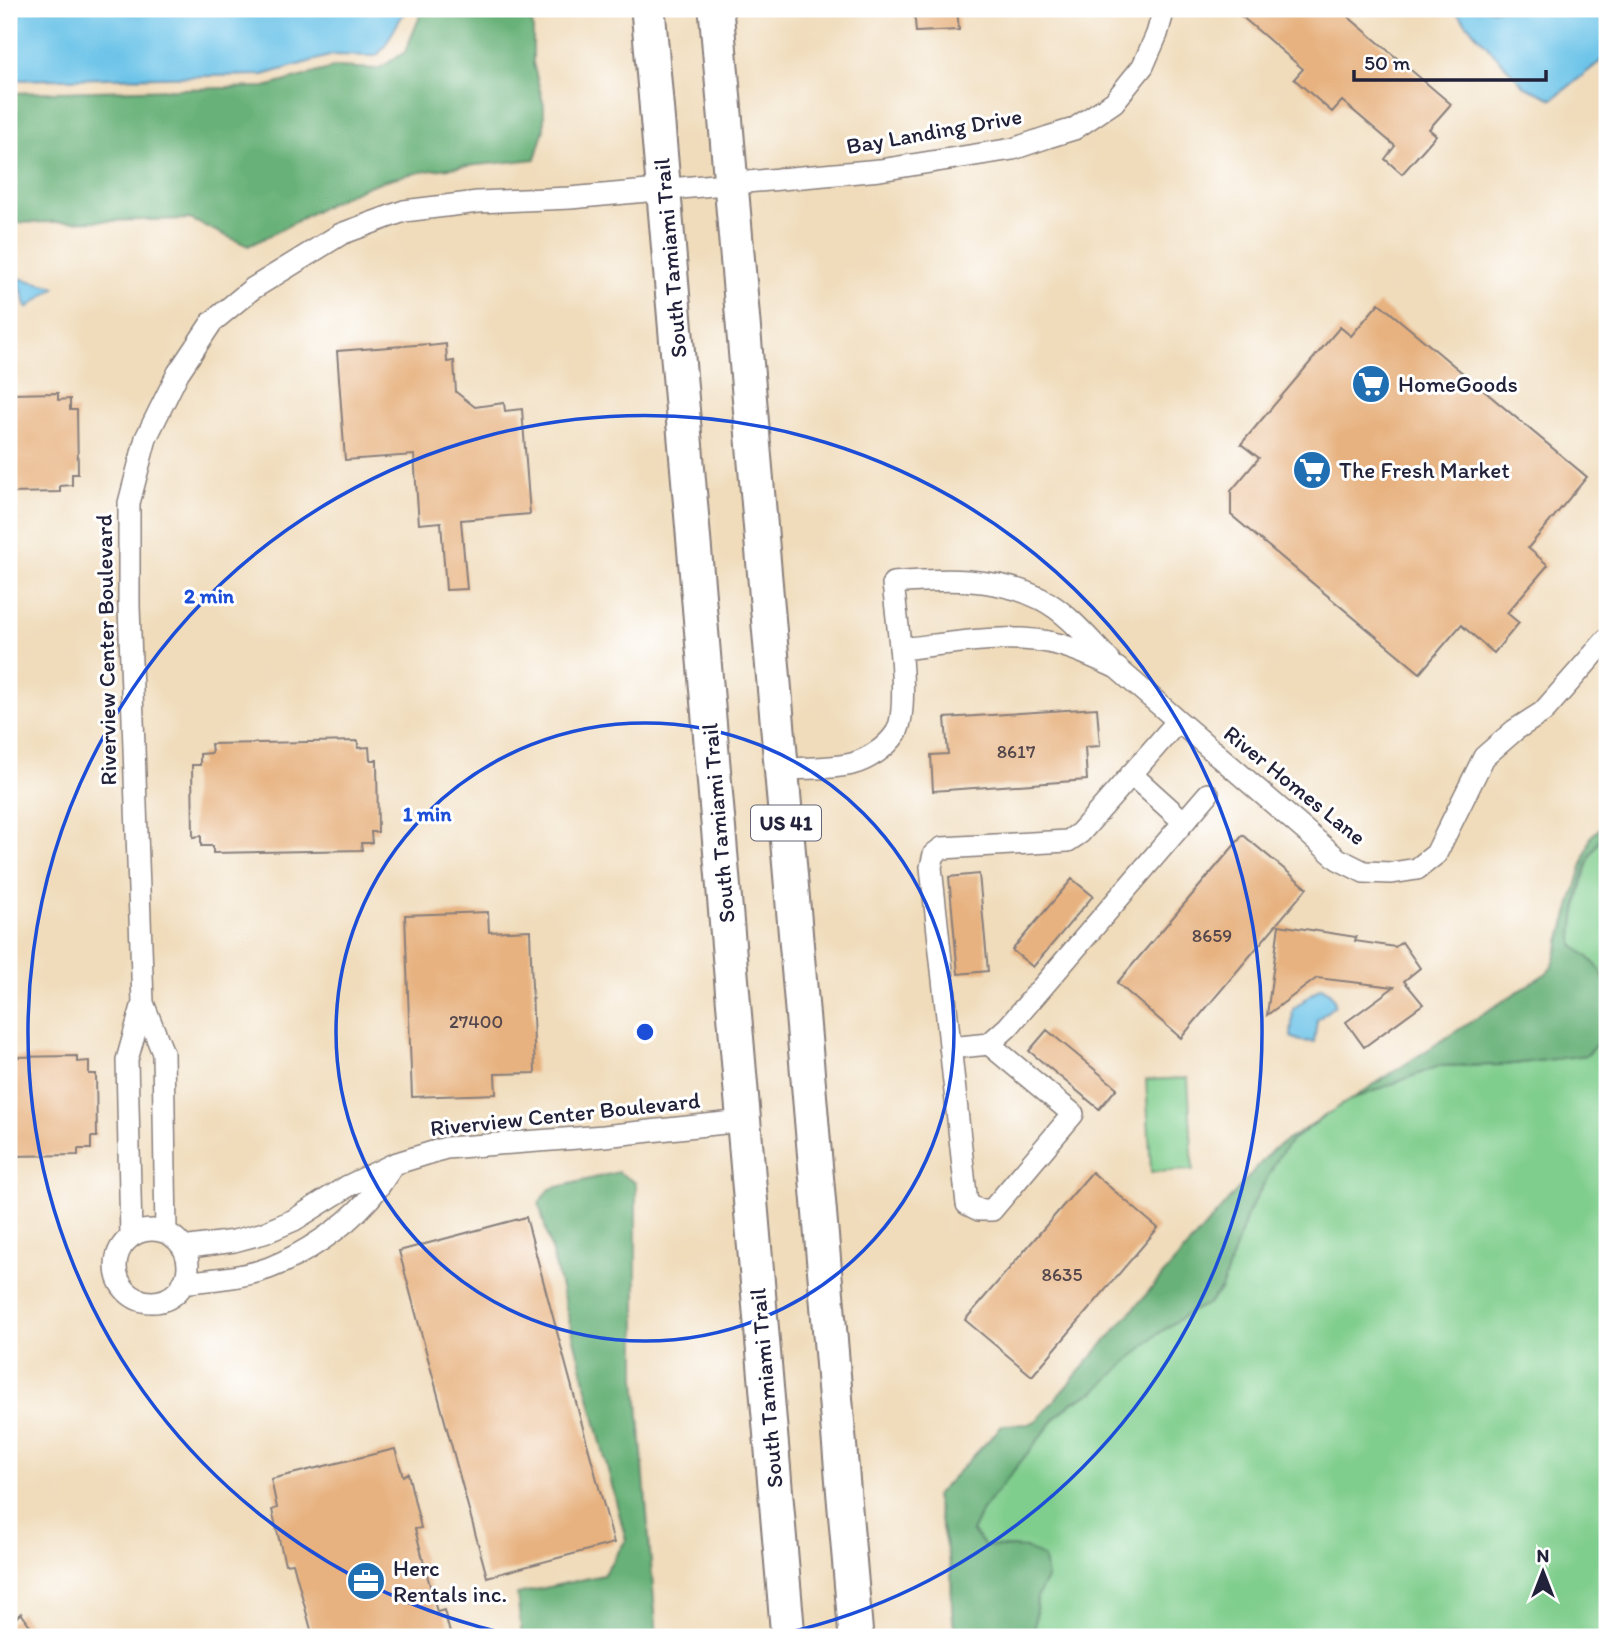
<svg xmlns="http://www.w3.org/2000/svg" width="1616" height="1646" font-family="Itim,sans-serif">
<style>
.green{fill:#80ce8d;stroke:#517864;stroke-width:2}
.forest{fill:#68b178;stroke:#456a5a;stroke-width:2}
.water{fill:#6bc3e8;stroke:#467292;stroke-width:2}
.building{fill:#e7b280}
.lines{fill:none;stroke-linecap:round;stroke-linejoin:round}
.minor-casing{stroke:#897f7b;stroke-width:24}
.primary-casing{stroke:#897f7b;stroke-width:37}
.minor{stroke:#fff;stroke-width:21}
.primary{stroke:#fff;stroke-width:33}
.ring{fill:none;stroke:#1d4ed8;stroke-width:3.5}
.labels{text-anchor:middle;stroke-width:6;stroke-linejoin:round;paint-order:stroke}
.number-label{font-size:19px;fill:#53464c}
.shield{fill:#fff;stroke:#646476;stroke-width:2}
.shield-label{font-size:21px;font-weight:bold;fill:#22223b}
.street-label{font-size:23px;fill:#22223b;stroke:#fff}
.poi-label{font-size:23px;fill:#22223b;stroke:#fff;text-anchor:start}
.centre{fill:#1d4ed8;stroke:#fff;stroke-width:3.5}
.ring-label{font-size:21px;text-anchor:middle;font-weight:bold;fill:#1d4ed8;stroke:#fff;stroke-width:6;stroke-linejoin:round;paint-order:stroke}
</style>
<rect width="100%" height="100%" fill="#fff"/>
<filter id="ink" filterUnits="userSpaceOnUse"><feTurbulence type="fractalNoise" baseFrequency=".0143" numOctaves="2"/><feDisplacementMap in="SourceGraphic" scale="14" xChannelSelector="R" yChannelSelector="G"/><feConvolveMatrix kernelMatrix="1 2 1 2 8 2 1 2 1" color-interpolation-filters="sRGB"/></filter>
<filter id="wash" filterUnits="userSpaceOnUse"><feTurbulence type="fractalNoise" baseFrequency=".00686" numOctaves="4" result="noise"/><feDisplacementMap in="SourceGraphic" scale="28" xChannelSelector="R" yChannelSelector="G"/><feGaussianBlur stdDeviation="1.57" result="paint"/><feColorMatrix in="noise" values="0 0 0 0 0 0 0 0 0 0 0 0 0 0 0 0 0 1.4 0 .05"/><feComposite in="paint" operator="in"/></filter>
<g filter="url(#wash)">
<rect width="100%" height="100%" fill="#f0dcbb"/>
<path class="green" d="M1607,829V1015V993L1573,945V924L1588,861L1596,843Z
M1607,1016V1637H1034L1037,1597L1046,1579L1026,1548L985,1546L972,1531L982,1510L1058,1415L1073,1402L1094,1392L1155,1336L1190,1312L1208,1304L1221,1289L1248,1213L1279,1156L1291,1141L1329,1113L1350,1100L1439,1066L1505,1065L1587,1055L1602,1037Z
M1188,1078L1193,1170L1151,1172L1146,1080Z"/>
<path class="forest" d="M423,9H524L533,26V63L544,106V129L535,159C483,166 430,166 380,182C333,197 293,226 248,246L190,219L9,223V93L265,87L336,67L378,69L405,52Z
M1607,823C1607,831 1594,847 1590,857C1580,882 1573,918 1573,945C1583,953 1595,961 1601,972C1610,988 1611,1022 1601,1038C1598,1044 1591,1049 1587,1055L1505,1065L1439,1066L1350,1100L1548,972L1553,965L1591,836Z
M1329,1113L1291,1141L1279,1156L1248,1213L1221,1289L1208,1304L1190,1312L1155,1336L1094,1392L1073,1402L1058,1415L982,1510L972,1531L985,1546L1026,1548L1044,1558L1047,1579L1037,1597L1034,1637H955L952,1610L951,1569L935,1496L1003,1425L1029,1424L1037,1420L1272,1150Z
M618,1172L636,1183V1378L657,1637H522L517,1594L603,1575L626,1540L539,1203L550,1189Z"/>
<path class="water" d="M9,9H406L383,49L376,56L333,55L263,75L9,80Z
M1453,9H1607V56L1553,99L1525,87Z
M18,278L56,287L27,308Z
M1321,987C1330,991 1334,996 1335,1005L1317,1020L1314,1042L1300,1041L1291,1037L1293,1009Z"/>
<g id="blocks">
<path class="building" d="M914,9H957L959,30L916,32Z
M1233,9H1339L1451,104L1429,129L1436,135L1402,174L1385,159L1395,146L1342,101L1332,112L1294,79L1303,69Z
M1379,303L1587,477L1528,548L1548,565L1507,613L1519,623L1494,653L1461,625L1420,673L1231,515V491L1259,458L1241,444L1340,327L1351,336Z
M429,344V346L446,344L447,362L454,361L456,392L475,407L504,403L505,411L522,409L530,514L461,520L467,589L446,590L441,522L419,524L414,455L345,460L337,351Z
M58,393V400L70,399V410H77L78,474H72V485L60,486V492L9,493V394Z
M1097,708L1100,746L1085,747L1087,780L933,791L931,755L948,754L945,718Z
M358,741V748L369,747L370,760H377L378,832H371L372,843H361L362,850L213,853V846H201V836L193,837L192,765H200V754L212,753L211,744Z
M1243,835L1307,888L1181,1038L1117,983Z
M979,874L988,971L958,974L949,877Z
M1072,879L1093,896L1033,967L1012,950Z
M488,912L489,932L530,930L535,1073L495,1074L496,1094L412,1097L405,915Z
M1279,925L1356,937L1355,941L1395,947L1402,942L1420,968L1404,981L1423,1004L1364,1047L1346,1022L1394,987L1317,978L1267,1015Z
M1047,1030L1117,1088L1099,1109L1029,1051Z
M77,1056V1062L89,1061V1074H96L97,1137H91V1149H78V1155L9,1156V1057Z
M1092,1172L1158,1228L1032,1376L965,1320Z
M526,1217L614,1543L487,1577L399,1251Z
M395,1449L403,1476L408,1473L421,1528L415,1529L437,1612L444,1610L451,1637H313L293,1563L285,1564L272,1510L277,1508L271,1479Z
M21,1613L38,1637H9V1624Z"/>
</g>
</g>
<g filter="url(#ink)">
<use href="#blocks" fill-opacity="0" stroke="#897f7b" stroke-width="2"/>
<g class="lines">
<defs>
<path id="minor" d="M900,649C948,644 1009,632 1057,644C1078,649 1098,659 1117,668L1338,859L1364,872L1392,873L1417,869L1436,854L1484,757L1515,730L1543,712L1607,639
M782,769C804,768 831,769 852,764C869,759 886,748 896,733C911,709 896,614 893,583C942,579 995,576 1041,599C1067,612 1089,639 1109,660
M1131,774L1184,822
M143,1003L163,1053L166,1232
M989,1044L1008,1027L1208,794
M950,1048L989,1044L1073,1114L992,1210H979L967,1204L931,867L934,854L942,848L1068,841L1080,833L1177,722
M116 1266a36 36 0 1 1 72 0a36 36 0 1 1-72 0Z
M131,1236L127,1060L143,1003L129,606V503L146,438L178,373L212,322L252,289L341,234L404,211L478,202L570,198L880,170L1013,149L1048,137L1074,129L1114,102L1143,66L1157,34L1164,9
M183,1248L234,1241L264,1233L294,1220L348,1186L394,1164L446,1148L604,1136L743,1121
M183,1283C212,1279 242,1278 269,1268C303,1255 343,1228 367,1201C377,1191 384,1178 393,1166"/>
<path id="primary" d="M648,9L788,1637
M716,9L856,1637"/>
</defs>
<use href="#minor" class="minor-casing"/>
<use href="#primary" class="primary-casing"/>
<use href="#minor" class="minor"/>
<use href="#primary" class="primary"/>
</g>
</g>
<g class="ring">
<circle cx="645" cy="1032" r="309"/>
<path d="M522 1637A617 617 0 1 1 768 1637"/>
</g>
<defs>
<symbol id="supermarket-disc" viewBox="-11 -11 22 22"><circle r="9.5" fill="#1f6fb2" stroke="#fff"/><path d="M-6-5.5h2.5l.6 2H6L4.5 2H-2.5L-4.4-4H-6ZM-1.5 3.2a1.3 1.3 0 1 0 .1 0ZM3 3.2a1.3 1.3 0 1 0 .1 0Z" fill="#fff"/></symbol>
<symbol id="office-disc" viewBox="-11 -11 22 22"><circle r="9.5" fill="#1f6fb2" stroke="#fff"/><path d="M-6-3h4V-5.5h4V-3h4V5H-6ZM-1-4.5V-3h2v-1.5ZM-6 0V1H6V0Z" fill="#fff"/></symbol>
</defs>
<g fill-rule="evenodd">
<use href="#supermarket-disc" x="1349" y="362" width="44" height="44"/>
<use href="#supermarket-disc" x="1290" y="448" width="44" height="44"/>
<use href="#office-disc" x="344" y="1559" width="44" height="44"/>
</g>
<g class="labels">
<g class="number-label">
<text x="1016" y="758">8617</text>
<text x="1212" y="942">8659</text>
<text x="476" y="1028">27400</text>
<text x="1062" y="1281">8635</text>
</g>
<rect class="shield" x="751" y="805.5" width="70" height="35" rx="5"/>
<g class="shield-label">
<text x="786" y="830">US 41</text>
</g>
<g class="street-label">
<text transform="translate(934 131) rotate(-10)" y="8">Bay Landing Drive</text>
<text transform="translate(670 258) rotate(-95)" y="8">South Tamiami Trail</text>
<text transform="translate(106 650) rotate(-91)" y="8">Riverview Center Boulevard</text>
<text transform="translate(1295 785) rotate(39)" y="8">River Homes Lane</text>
<text transform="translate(718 823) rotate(-95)" y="8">South Tamiami Trail</text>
<text transform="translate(565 1114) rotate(-6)" y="8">Riverview Center Boulevard</text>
<text transform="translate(766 1388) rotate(-95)" y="8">South Tamiami Trail</text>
</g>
<g class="poi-label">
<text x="1398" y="392">HomeGoods</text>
<text x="1339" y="478">The Fresh Market</text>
<text x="393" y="1576">Herc<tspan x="393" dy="26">Rentals inc.</tspan></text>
</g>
</g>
<circle cx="645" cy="1032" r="10" class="centre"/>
<g class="ring-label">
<text x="209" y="603">2 min</text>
<text x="427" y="821">1 min</text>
</g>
<rect width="1616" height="1646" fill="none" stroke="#fff" stroke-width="35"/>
<g transform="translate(1543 1572)" stroke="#ffffff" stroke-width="5" paint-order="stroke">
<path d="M0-5L12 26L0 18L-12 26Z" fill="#22223b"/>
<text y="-10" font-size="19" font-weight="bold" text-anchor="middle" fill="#22223b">N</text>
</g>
<path d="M1354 70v10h192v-10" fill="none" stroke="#22223b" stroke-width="3.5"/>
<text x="1364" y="70" font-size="21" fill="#22223b" stroke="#ffffff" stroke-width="5" paint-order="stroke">50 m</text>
</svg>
